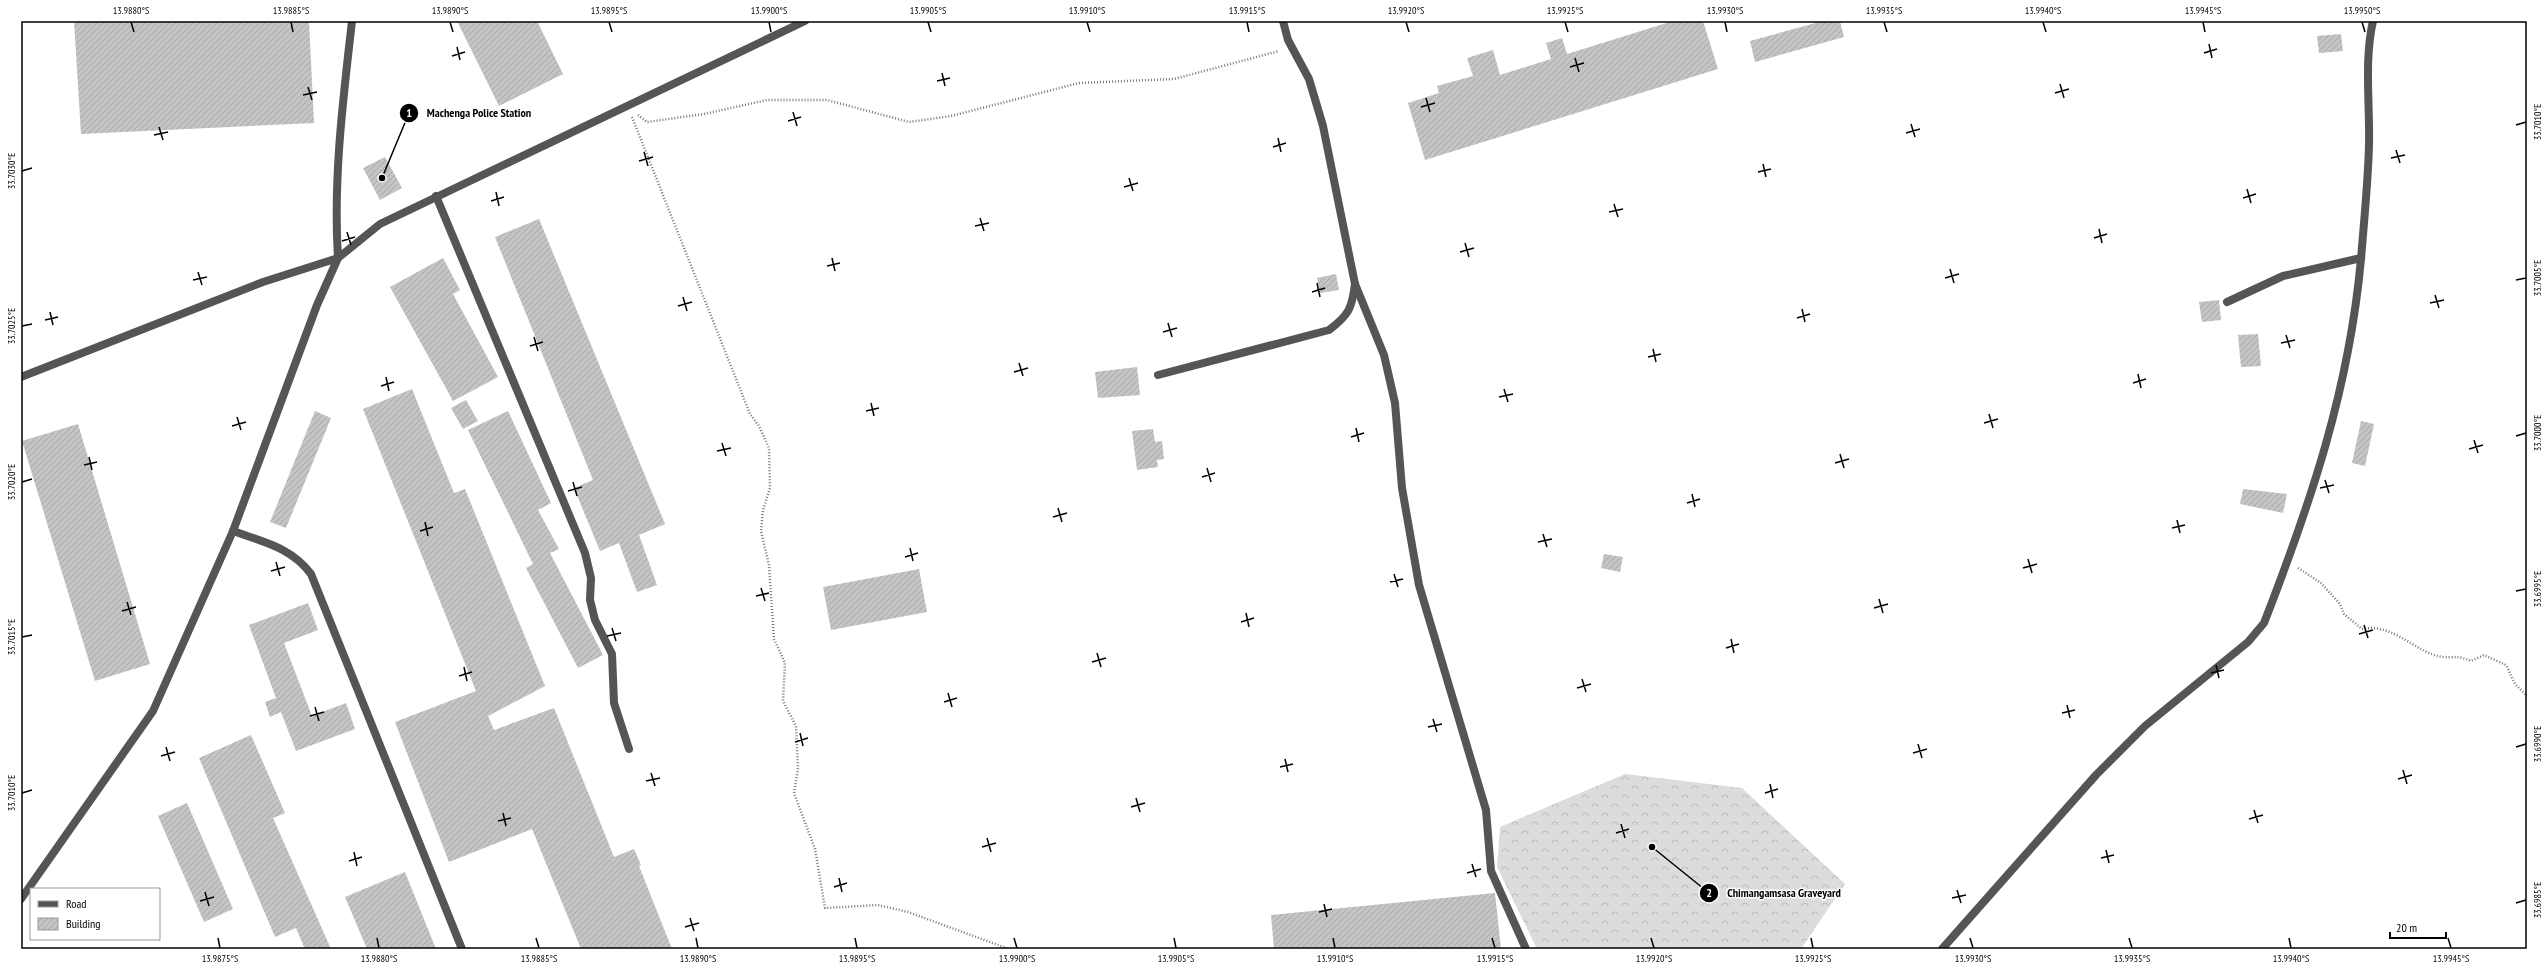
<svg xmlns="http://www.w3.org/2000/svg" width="2548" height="970" font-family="'PT Sans Narrow',sans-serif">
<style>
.forest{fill:url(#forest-crowns)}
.building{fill:url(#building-hatch)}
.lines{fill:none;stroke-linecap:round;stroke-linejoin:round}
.path{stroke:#777;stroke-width:2.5;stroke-dasharray:1 2;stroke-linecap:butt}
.service{stroke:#555;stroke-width:8}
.minor{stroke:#555;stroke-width:8}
.ticks{fill:none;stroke:#000;stroke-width:1.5}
.leader{fill:none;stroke:#000;stroke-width:1.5}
.callout-dot{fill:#000;stroke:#fff;stroke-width:1.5}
.mark-label{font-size:12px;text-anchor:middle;font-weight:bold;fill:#fff}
.callout-label{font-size:12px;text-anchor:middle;font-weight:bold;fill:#000;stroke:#fff;stroke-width:3;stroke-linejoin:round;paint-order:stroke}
.neatline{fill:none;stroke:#000;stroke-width:1.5}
.ticks-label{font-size:10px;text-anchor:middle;fill:#000}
</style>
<defs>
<pattern id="forest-crowns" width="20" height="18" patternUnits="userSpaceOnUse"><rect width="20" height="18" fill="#dcdcdc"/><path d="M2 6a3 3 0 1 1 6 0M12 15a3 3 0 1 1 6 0" fill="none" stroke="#bbb"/></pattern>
<pattern id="building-hatch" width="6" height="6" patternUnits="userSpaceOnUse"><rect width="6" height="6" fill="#c4c4c4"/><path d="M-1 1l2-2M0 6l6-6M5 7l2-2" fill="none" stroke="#a7a7a7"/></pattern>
</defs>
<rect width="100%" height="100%" fill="#fff"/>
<path class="forest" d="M1625,774L1742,788L1845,884L1801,949H1537L1497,867L1500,827Z"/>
<path class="building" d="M74,21H309L314,123L81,134Z
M457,21H537L563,74L499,106Z
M1673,21H1703L1718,69L1425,160L1408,103L1439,93L1437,86L1473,76L1467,58L1493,50L1500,75L1551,59L1546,43L1562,38L1567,54Z
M1823,21H1840L1844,37L1755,62L1750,41Z
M2341,34L2343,51L2319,53L2317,36Z
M385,157L402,188L380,200L363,168Z
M539,219L665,524L639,535L657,585L637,592L619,543L600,551L574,488L593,480L495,237Z
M443,258L460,290L453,294L498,377L453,401L390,287Z
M1336,274L1339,290L1320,293L1317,278Z
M2219,300L2221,320L2202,322L2199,302Z
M2258,334L2261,366L2241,367L2238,335Z
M1137,367L1140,395L1098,398L1095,372Z
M412,389L454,493L465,489L545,686L488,716L494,730L554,708L614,857L634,849L641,865L639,866L672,949H581L532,829L449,862L395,722L476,691L363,409Z
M466,400L478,421L463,429L451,408Z
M315,411L331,418L286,528L270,522Z
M508,411L551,503L538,510L559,549L550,553L603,655L578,668L526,568L533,564L468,430Z
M2361,421L2374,424L2365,466L2352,463Z
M78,424L150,664L95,681L22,441Z
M1153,429L1155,442L1162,441L1164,459L1157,460L1158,467L1137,470L1132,431Z
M2243,489L2287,494L2283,513L2240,504Z
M1604,554L1623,557L1620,572L1601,568Z
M919,569L927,612L831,630L823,587Z
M308,603L318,630L284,643L312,716L346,703L355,729L296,751L281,712L270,717L265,702L276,698L249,625Z
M251,735L285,813L273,818L331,949H305L296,928L275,937L199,758Z
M187,803L233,909L204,922L158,816Z
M405,872L436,949H367L345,897Z
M1495,893L1501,949H1274L1271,915Z"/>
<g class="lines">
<path class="path" d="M638,115L647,122L704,114L767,100H827L909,122L951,116L1079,83L1174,79L1279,51
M632,117L750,414L759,426L769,448L770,488L763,510L761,531L769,565L774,639L785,663L783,701L796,726L798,768L794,793L815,849L825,908L878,905L908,912L1009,949
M2298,568L2321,583L2340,604L2344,614L2362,629C2394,622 2417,655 2444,657C2457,658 2457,655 2471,661L2484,655L2506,665L2515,684L2527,696"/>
<path class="service" d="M436,196L585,553L591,578L590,600L595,620L612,654L614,703L629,749
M2227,302L2283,276L2361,258
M1158,375L1329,330C1349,315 1352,308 1355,284
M233,531C263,542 291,547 311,574L462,949"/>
<path class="minor" d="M1283,21L1288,40L1309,79L1323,126L1355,284L1384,355L1395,403L1402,488L1419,585L1486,810L1491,871L1526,949
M21,377L263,282L338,258C333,179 343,100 352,21
M21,899L153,711L233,531L317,305L338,258L380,224L805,21
M1942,949L2096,775L2145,726L2248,642L2264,623C2311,502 2349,390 2361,259C2364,221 2368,183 2369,145C2370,105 2364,60 2373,21"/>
</g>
<path class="ticks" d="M131,22L134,32M291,22L293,32M450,22L453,32M609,22L612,32M769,22L771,32M928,22L931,32M1087,22L1090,32M1247,22L1249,32M1406,22L1409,32M1565,22L1568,32M1725,22L1727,32M1884,22L1887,32M2043,22L2046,32M2203,22L2205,32M2362,22L2365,32M2209,44L2212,58M457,47L460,60M2204,53L2217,49M452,56L465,52M1575,58L1579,72M1570,67L1584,63M942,73L945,86M937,81L950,78M2060,84L2064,98M308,87L312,100M2055,93L2069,89M303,95L317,92M1426,98L1430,112M1421,107L1435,103M793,112L797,126M788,121L801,117M1911,124L1915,137M2516,125L2526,122M159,127L163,140M1906,133L1920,129M154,135L168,132M1278,138L1281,152M1273,147L1286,143M2396,150L2400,163M644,152L648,166M2391,158L2405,155M639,161L653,157M1763,164L1766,177M22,171L32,168M1758,172L1771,169M1129,178L1133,191M1124,187L1138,183M2247,189L2251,203M496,192L499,206M2243,198L2256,194M491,201L504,197M1614,204L1618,217M1609,212L1623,209M980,218L984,231M975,226L989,223M2099,229L2102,243M347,232L351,245M2094,238L2107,234M342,241L355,237M1465,243L1469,257M1460,252L1474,248M832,258L835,271M827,266L840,263M1950,269L1954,283M198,272L202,285M1945,278L1959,274M193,280L207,277M2516,280L2526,278M1317,283L1320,297M1312,292L1325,288M2435,295L2439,308M683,297L687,311M2430,303L2444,300M678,306L692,302M1802,309L1805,322M50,312L53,325M1797,318L1810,314M45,320L58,317M1168,323L1172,337M22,326L32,324M1163,332L1177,328M2286,335L2290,348M534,337L538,351M2281,343L2295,340M530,346L543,342M1653,349L1656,362M1648,357L1661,354M1019,363L1023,376M1014,372L1028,368M2138,374L2141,388M386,377L389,391M2133,383L2146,379M381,386L394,382M1504,389L1508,402M1499,397L1513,394M871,403L874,416M866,411L879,408M1989,414L1993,428M237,417L241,430M1984,423L1998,419M232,426L246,422M1356,428L1359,442M2516,436L2526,433M1351,437L1364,433M2474,440L2478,453M722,443L726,456M2469,449L2483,445M717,451L731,448M1840,454L1844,468M89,457L92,470M1835,463L1849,459M84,465L97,462M1207,468L1211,482M1202,477L1215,473M2325,480L2329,493M22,482L32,479M573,482L577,496M2320,488L2334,485M568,491L582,487M1692,494L1695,507M1687,503L1700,499M1058,508L1062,522M1053,517L1067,513M2177,520L2180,533M425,522L428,536M2172,528L2185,525M420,531L433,527M1543,534L1547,547M1538,542L1552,539M910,548L913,561M905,557L918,553M2028,559L2032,573M276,562L280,576M2023,568L2037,564M271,571L285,567M1394,574L1398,587M1390,582L1403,579M761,588L765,601M2516,591L2526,589M756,596L769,593M1879,599L1883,613M127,602L131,615M1874,608L1888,604M122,611L136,607M1246,613L1249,627M1241,622L1254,618M2364,625L2368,638M612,628L616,641M2359,634L2373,630M607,636L621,633M22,637L32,635M1731,639L1734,653M1726,648L1739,644M1097,653L1101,667M1092,662L1106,658M2216,665L2219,678M464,667L467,681M2211,673L2224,670M459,676L472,672M1582,679L1586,692M1577,688L1591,684M948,693L952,707M944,702L957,698M2067,705L2070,718M315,707L319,721M2062,713L2075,710M310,716L324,712M1433,719L1437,732M1428,727L1442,724M800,733L803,746M795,742L808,738M1918,744L1922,758M166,747L170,761M2516,747L2526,744M1913,753L1927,749M161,756L175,752M1285,759L1288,772M1280,767L1293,764M2403,770L2407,784M651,773L655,786M2398,779L2412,775M646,781L660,778M1770,784L1773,798M22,793L32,790M1765,793L1778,789M1136,798L1140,812M1131,807L1145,803M2254,810L2258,823M503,813L506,826M2249,819L2263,815M498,821L511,818M1621,824L1625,838M1616,833L1629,829M987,838L991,852M982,847L996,843M2106,850L2109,863M354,852L357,866M2101,858L2114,855M349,861L362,857M1472,864L1476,877M1467,873L1481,869M839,878L842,892M834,887L847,883M1957,890L1961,903M205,892L209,906M1952,898L1966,895M200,901L214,897M2516,903L2526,900M1324,904L1327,917M1319,912L1332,909M690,918L694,931M685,927L699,923M218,938L220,948M377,938L379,948M536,938L539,948M696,938L698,948M855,938L857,948M1014,938L1017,948M1174,938L1176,948M1333,938L1335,948M1492,938L1495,948M1651,938L1654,948M1811,938L1813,948M1970,938L1973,948M2129,938L2132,948M2289,938L2291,948M2448,938L2451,948"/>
<path class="leader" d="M382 178L409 113M1652 847L1709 893"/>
<g class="callout-dot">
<circle cx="382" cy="178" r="4"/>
<circle cx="1652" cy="847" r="4"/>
<circle cx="409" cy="113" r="10"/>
<circle cx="1709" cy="893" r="10"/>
</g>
<g class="mark-label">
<text x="409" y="117">1</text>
<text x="1709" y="897">2</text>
</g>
<g class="callout-label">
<text x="479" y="117">Machenga Police Station</text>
<text x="1784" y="897">Chimangamsasa Graveyard</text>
</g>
<rect width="2548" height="970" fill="none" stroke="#ffffff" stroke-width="44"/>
<rect x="30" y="888" width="130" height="52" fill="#ffffff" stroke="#999999"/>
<rect x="38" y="901" width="20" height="6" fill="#555555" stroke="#999999"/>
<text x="66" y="908" font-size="12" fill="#000000">Road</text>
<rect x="38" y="918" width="20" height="12" fill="url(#building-hatch)" stroke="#999999"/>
<text x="66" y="928" font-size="12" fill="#000000">Building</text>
<path d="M2390 932v6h56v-6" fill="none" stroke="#000000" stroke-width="2"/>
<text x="2396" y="932" font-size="12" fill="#000000" stroke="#ffffff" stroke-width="3" paint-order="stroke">20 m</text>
<rect x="22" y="22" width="2504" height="926" class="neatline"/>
<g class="ticks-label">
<text x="131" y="14">13.9880°S</text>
<text x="291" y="14">13.9885°S</text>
<text x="450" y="14">13.9890°S</text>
<text x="609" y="14">13.9895°S</text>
<text x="769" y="14">13.9900°S</text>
<text x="928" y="14">13.9905°S</text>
<text x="1087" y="14">13.9910°S</text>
<text x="1247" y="14">13.9915°S</text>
<text x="1406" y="14">13.9920°S</text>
<text x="1565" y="14">13.9925°S</text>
<text x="1725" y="14">13.9930°S</text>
<text x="1884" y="14">13.9935°S</text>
<text x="2043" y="14">13.9940°S</text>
<text x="2203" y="14">13.9945°S</text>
<text x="2362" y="14">13.9950°S</text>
<text transform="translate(2537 122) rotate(-90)" y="4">33.7010°E</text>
<text transform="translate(11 171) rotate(-90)" y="4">33.7030°E</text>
<text transform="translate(2537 278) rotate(-90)" y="4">33.7005°E</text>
<text transform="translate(11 326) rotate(-90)" y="4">33.7025°E</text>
<text transform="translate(2537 433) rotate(-90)" y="4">33.7000°E</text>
<text transform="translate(11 482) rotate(-90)" y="4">33.7020°E</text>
<text transform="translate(2537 589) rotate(-90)" y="4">33.6995°E</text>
<text transform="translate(11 637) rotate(-90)" y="4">33.7015°E</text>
<text transform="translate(2537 744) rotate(-90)" y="4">33.6990°E</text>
<text transform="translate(11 793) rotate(-90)" y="4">33.7010°E</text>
<text transform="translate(2537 900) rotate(-90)" y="4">33.6985°E</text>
<text x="220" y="962">13.9875°S</text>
<text x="379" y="962">13.9880°S</text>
<text x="539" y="962">13.9885°S</text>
<text x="698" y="962">13.9890°S</text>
<text x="857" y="962">13.9895°S</text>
<text x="1017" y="962">13.9900°S</text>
<text x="1176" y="962">13.9905°S</text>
<text x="1335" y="962">13.9910°S</text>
<text x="1495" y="962">13.9915°S</text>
<text x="1654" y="962">13.9920°S</text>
<text x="1813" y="962">13.9925°S</text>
<text x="1973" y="962">13.9930°S</text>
<text x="2132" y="962">13.9935°S</text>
<text x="2291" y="962">13.9940°S</text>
<text x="2451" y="962">13.9945°S</text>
</g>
</svg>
